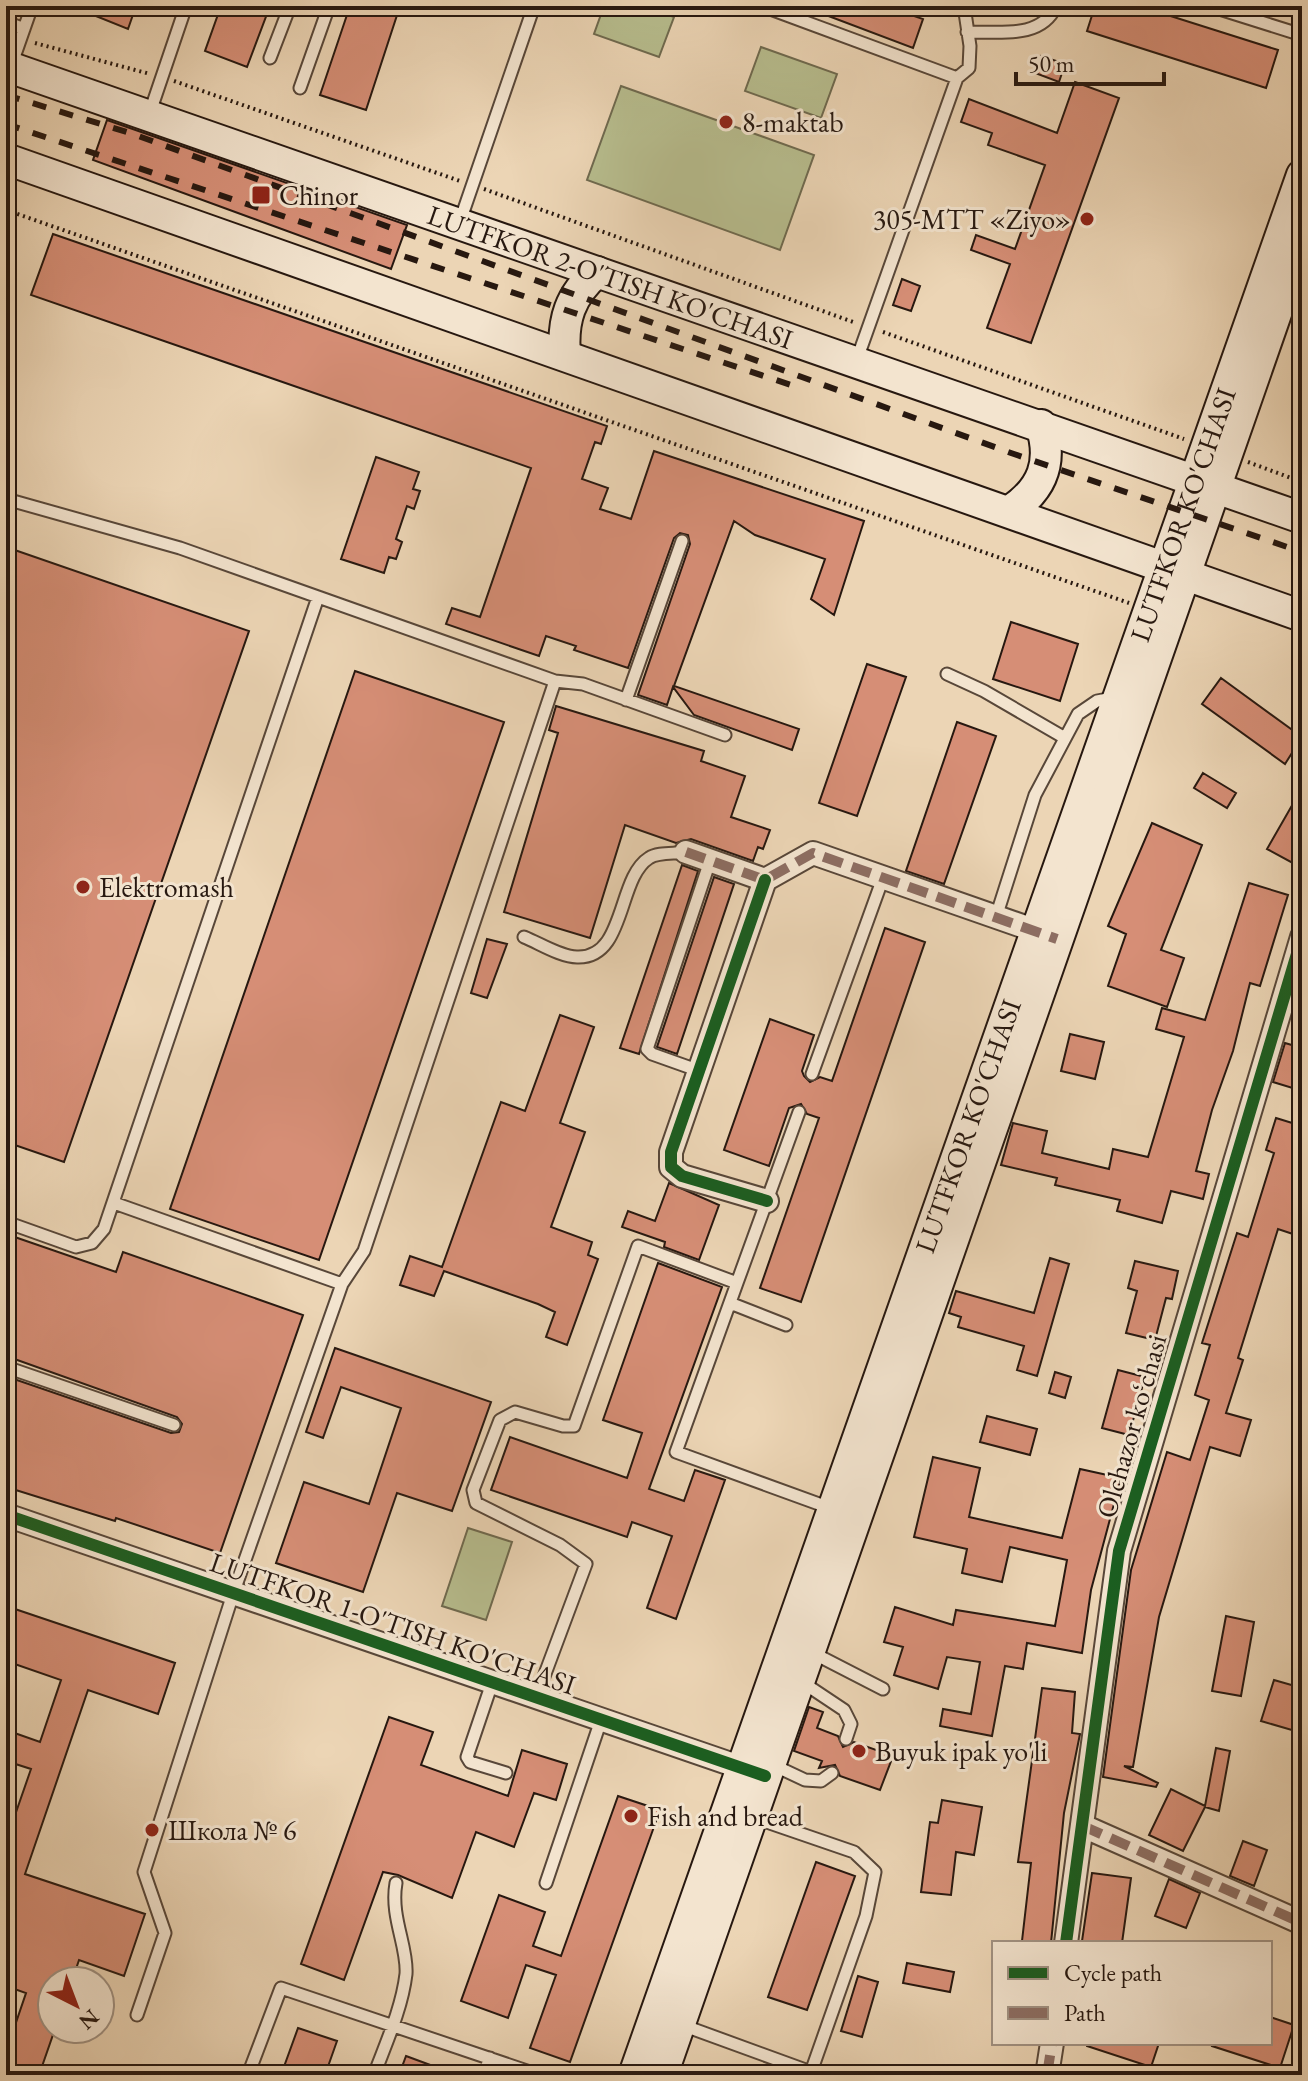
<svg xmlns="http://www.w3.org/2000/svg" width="1308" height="2081" font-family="'EB Garamond',serif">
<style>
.green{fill:#b7bd8e;stroke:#6f6a4f;stroke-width:2}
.building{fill:#d68e76;stroke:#271810;stroke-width:2}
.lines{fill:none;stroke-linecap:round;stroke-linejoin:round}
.lane-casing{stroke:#584739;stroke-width:15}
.street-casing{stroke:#584739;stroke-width:26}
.secondary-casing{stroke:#271810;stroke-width:34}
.path{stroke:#271810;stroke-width:4;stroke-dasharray:2 4;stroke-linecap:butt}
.lane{stroke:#f3e4cf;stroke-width:11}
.street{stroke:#f3e4cf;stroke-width:22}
.secondary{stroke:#f3e4cf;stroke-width:30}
.rail{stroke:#271810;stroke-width:6;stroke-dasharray:14 14;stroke-linecap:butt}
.quiet{stroke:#8d6e63;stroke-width:10;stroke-dasharray:20 10;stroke-linecap:butt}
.cycleway-casing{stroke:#f3e4cf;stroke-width:17}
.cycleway{stroke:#1b5e20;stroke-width:12}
.poi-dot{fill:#8f2418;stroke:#f3e4cf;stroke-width:3}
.labels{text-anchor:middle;stroke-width:6;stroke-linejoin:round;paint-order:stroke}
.poi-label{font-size:28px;fill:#271810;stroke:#f3e4cf;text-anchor:start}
.street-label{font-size:28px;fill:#271810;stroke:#f3e4cf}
</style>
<rect width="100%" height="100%" fill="#ecd5b5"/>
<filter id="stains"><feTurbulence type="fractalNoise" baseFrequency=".0025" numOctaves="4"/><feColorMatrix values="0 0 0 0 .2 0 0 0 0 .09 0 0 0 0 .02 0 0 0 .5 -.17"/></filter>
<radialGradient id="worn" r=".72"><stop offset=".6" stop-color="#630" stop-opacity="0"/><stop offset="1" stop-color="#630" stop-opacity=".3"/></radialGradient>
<path class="green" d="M604,6H644L674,17L659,57L594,34Z
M761,47L837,74L821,118L745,91Z
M621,86L814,155L780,250L587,180Z
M468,1528L512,1542L486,1620L442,1606Z"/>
<path class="building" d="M71,6H136L128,29Z
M221,6H270L247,67L205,51Z
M350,6H400L366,110L320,95Z
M802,6H885L923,19L913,48Z
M1095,6H1139L1278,50L1266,88L1087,31Z
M1041,56L1065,64L1059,82L1035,73Z
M1075,82L1119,98L1031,343L987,328L1010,264L971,250L976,235L1015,249L1045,165L988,145L992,133L961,122L969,99L1057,133Z
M107,120L407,225L391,269L93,160Z
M53,234L607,426L601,444L595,442L582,479L608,488L600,509L631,519L654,451L864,521L834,615L811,599L825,559L755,535L734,521L674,686L799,729L792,750L694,715L673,687L667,705L638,695L690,544L688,535L680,533L674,538L628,668L574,650L576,646L546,636L539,656L446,624L452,608L480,617L531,468L31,295Z
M902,279L920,286L911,311L893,305Z
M376,457L419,472L413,489L420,491L414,509L407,506L396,539L402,542L396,559L389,557L384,573L341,559Z
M6,547L249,631L64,1162L6,1142Z
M1011,622L1078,644L1060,701L993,679Z
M867,664L906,677L857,816L819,803Z
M355,671L504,722L319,1260L170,1209Z
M1221,678L1302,737L1285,764L1202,704Z
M556,706L704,751L701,761L745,776L731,817L770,830L763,849L758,847L753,861L691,839L676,843L625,825L590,938L504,912L558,733L549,730Z
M957,722L996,736L944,884L906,871Z
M1203,773L1236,793L1227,808L1194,788Z
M1302,788V868L1267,849Z
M1152,823L1202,845L1161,950L1184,958L1167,1007L1108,986L1126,934L1108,926Z
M682,865L698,871L639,1054L620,1048Z
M714,877L734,884L677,1054L657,1047Z
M1249,883L1288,895L1260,986L1250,983L1233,1051L1212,1110L1196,1171L1209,1174L1203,1199L1171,1191L1162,1223L1117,1211L1120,1200L1055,1185L1057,1178L1001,1165L1013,1123L1047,1131L1042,1153L1109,1169L1113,1149L1148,1157L1184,1037L1156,1029L1162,1008L1205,1020Z
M885,928L925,942L801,1302L760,1288L819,1118L807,1114L801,1104L789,1108L769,1166L724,1150L770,1019L814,1035L802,1071L804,1076L810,1082L820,1077L832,1081Z
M487,939L507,944L487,998L471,993Z
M560,1015L594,1027L560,1123L585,1132L551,1227L592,1242L588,1255L598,1259L567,1345L546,1337L555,1312L538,1304L444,1271L434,1296L400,1285L410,1256L442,1267L501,1102L525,1111Z
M1070,1034L1104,1042L1095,1079L1061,1071Z
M1285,1043L1302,1048L1299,1090L1273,1082Z
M1276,1118L1302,1126V1237L1278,1229L1238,1358L1243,1360L1226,1413L1251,1420L1240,1456L1210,1447L1159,1617L1133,1767L1124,1766L1158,1783L1156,1787L1103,1777L1131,1570L1167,1452L1190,1460L1209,1400L1195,1395L1210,1345L1202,1343L1237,1233L1248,1237L1274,1153L1266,1150Z
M669,1183L719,1205L699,1260L664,1247L665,1242L622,1227L628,1211L655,1221Z
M6,1234L116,1272L123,1252L303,1315L220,1553L116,1518L115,1521L6,1487V1403L14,1379L171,1433L179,1432L182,1424L177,1417L6,1356Z
M1050,1258L1069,1264L1037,1376L1017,1370L1024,1346L958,1327L961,1317L949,1313L956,1291L1034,1313Z
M1135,1261L1178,1271L1172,1299L1166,1298L1155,1340L1126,1333L1137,1291L1128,1288Z
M658,1263L722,1287L649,1489L684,1501L695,1470L725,1480L676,1619L647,1608L672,1536L632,1522L627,1537L491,1490L510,1437L627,1478L642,1433L603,1420Z
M335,1348L491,1402L452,1511L397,1493L363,1592L276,1563L304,1482L369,1504L401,1408L341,1387L323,1438L306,1432Z
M1118,1370L1145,1377L1129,1435L1102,1428Z
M1055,1372L1071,1377L1065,1398L1049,1393Z
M987,1416L1037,1429L1030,1455L980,1442Z
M933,1457L980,1468L969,1517L1062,1538L1080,1469L1121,1478L1091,1590L1082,1653L1027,1643L1023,1669L1005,1666L992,1736L940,1726L943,1709L971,1714L980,1662L947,1657L938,1689L894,1675L903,1647L884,1642L895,1607L953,1625L956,1610L1055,1626L1067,1560L1010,1547L1002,1582L962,1573L967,1549L914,1537Z
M6,1606L175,1663L158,1714L88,1690L25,1874L145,1914L124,1976L79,1960L72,1981H52V2029H55L39,2075H6V2052L26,1993L6,1986V1815L14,1818L31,1769L6,1761V1730L40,1742L61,1680L6,1661Z
M1226,1616L1254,1622L1241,1696L1212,1691Z
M1274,1680L1302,1688V1733L1261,1721Z
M1042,1688L1075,1692L1072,1733L1080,1734L1064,1813L1051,1943L1022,1941L1031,1863L1018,1862Z
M809,1707L823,1712L817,1728L838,1736L843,1747L854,1742L893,1756L880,1790L840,1776L835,1765L819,1768L822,1761L794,1751Z
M389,1717L433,1732L421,1765L508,1796L522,1750L567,1764L556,1800L534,1793L514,1847L476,1832L452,1898L398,1875L383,1872L344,1980L301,1964Z
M1216,1748L1230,1751L1219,1811L1205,1807L1183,1851L1149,1835L1171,1789L1205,1806Z
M618,1796L660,1810L570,2062L530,2048L556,1975L526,1965L508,2018L461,2001L499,1895L545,1912L533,1946L561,1956Z
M942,1800L982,1807L974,1855L956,1852L951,1895L921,1892L930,1822L938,1823Z
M1243,1841L1267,1850L1254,1886L1230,1876Z
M816,1862L855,1876L807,2010L768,1997Z
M1092,1873L1131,1878L1122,1943L1082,1941Z
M1169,1879L1200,1893L1186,1928L1155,1916Z
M907,1963L954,1972L950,1992L903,1983Z
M858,1976L878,1982L862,2037L841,2031Z
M1270,2017L1294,2025L1280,2068L1212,2046L1213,2043H1270Z
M298,2028L337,2041L325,2075H281Z
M1087,2043H1159L1151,2067L1087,2046Z
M406,2056L452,2073V2075H399Z"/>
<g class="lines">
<defs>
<path id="lane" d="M762,6L957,78
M1210,6L1302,35
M6,22L24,29
M967,32C998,31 1041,40 1056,6
M270,58L290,6
M11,66L32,6
M300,88L329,6
M149,115L186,6
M459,224L534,6
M856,362L957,78L969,68L970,46L964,6
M6,499L180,548L555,681L364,1251L342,1284L233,1594L144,1872L165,1933L137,2015
M947,674L984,691L1065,738
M555,681L583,684L725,735
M626,700L682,541
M996,917L1035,795L1078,714L1097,701L1113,698
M524,937C539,943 561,957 577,957C626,959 617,878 649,858C658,852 675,854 686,852
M697,1070L652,1054L647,1049L710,861
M812,1074L883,878
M114,1203L342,1284
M6,1222L76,1247L92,1243L104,1229L318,597
M737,1283L799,1112
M730,1303L786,1325
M6,1367L174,1425
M813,1653L883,1689
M802,1682L844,1710L851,1724L846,1739
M492,1683L467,1757L470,1762L506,1773
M536,1698L586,1564L560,1545L476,1503L473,1490L500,1420L515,1412L563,1426H574L638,1246L737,1283L676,1452L830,1508
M771,1764L805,1780L821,1781L832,1773
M755,1818L854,1852L875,1872L866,1916L810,2075
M546,1883L601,1720
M682,2025L811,2072
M248,2075L281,1988L539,2075
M374,2075C386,2043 402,2008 406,1974C408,1947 390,1917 396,1883
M483,2075L490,2058"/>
<path id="street" d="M686,852L765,880L813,853L1048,935
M765,880L671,1152V1167L682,1176L767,1201
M6,1515L754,1772
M1083,1826L1302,1923
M1066,1943L1119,1551L1302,937
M1047,2075L1052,2043"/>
<g id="secondary">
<path id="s1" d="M6,66L1302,518"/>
<path d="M6,159L1302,616"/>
<path d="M565,355C562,320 570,295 597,272"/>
<path d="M1010,511C1043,489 1053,462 1041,425"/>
<path id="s2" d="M634,2075L1302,175"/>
<path d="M662,2075L1302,239"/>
</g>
</defs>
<use href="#lane" class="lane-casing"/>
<use href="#street" class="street-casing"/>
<use href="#secondary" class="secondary-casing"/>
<path class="path" d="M35,43L150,74
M174,81L460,181
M484,189L856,323
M6,210L1129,603
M883,332L1184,439
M1248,462L1302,482"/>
<use href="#lane" class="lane"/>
<use href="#street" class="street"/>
<use href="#secondary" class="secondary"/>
<path class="rail" d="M6,95L130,133L1011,453L1302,552
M6,124L803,389"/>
<path class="quiet" d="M686,852L765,880L813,853L1057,939
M1083,1826L1302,1923
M1047,2075L1052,2043"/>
<defs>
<path id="cycleway" d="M765,880L671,1152V1167L682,1176L767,1201
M6,1515L765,1776
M1066,1943L1119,1551L1302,937"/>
</defs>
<use href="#cycleway" class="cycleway-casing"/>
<use href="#cycleway" class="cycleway"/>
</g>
<g class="poi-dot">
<circle cx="726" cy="122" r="8"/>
<rect x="251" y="185" width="20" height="20" rx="4"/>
<circle cx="1087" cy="219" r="8"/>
<circle cx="83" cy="887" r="8"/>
<circle cx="859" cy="1751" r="8"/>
<circle cx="631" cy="1816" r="8"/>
<circle cx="152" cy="1830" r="8"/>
</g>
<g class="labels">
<g class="poi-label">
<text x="742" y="132">8-maktab</text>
<text x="279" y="205">Chinor</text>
<text x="1071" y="229" text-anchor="end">305-MTT «Ziyo»</text>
<text x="99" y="897">Elektromash</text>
<text x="875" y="1761">Buyuk ipak yo'li</text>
<text x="647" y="1826">Fish and bread</text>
<text x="168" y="1840">Школа № 6</text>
</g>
<g class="street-label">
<text dy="10" stroke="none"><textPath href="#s1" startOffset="640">LUTFKOR 2-O'TISH KO'CHASI</textPath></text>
<text dy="10" stroke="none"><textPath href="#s2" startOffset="1654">LUTFKOR KO'CHASI</textPath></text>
<text dy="10" stroke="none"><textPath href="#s2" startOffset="1006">LUTFKOR KO'CHASI</textPath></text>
<text transform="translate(1131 1426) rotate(-74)" y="10">Olchazor koʻchasi</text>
<text transform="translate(393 1623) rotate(19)" y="10">LUTFKOR 1-O'TISH KO'CHASI</text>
</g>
</g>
<rect width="1308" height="2081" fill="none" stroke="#ecd5b5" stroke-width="32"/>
<rect x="8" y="8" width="1292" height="2065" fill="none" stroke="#271810" stroke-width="4"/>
<rect x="16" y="16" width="1276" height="2049" fill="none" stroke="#271810" stroke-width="2"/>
<rect x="992" y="1941" width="280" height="104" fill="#f3e4cf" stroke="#a19283" stroke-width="2"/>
<rect x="1008" y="1967" width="40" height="12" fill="#1b5e20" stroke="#a19283" stroke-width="2"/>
<text x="1064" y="1981" font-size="24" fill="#271810">Cycle path</text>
<rect x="1008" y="2007" width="40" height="12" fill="#8d6e63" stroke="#a19283" stroke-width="2"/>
<text x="1064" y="2021" font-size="24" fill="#271810">Path</text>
<g transform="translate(76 2005) rotate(138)"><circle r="38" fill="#f3e4cf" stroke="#a19283" stroke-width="2"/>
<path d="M0-6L14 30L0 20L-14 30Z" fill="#8f2418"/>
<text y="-12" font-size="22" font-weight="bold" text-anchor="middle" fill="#271810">N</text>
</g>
<path d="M1016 72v12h148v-12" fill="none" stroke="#271810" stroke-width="4"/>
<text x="1028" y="72" font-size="24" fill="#271810" stroke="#f3e4cf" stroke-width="6" paint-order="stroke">50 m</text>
<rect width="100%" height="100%" filter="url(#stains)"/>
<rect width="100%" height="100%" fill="url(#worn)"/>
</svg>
